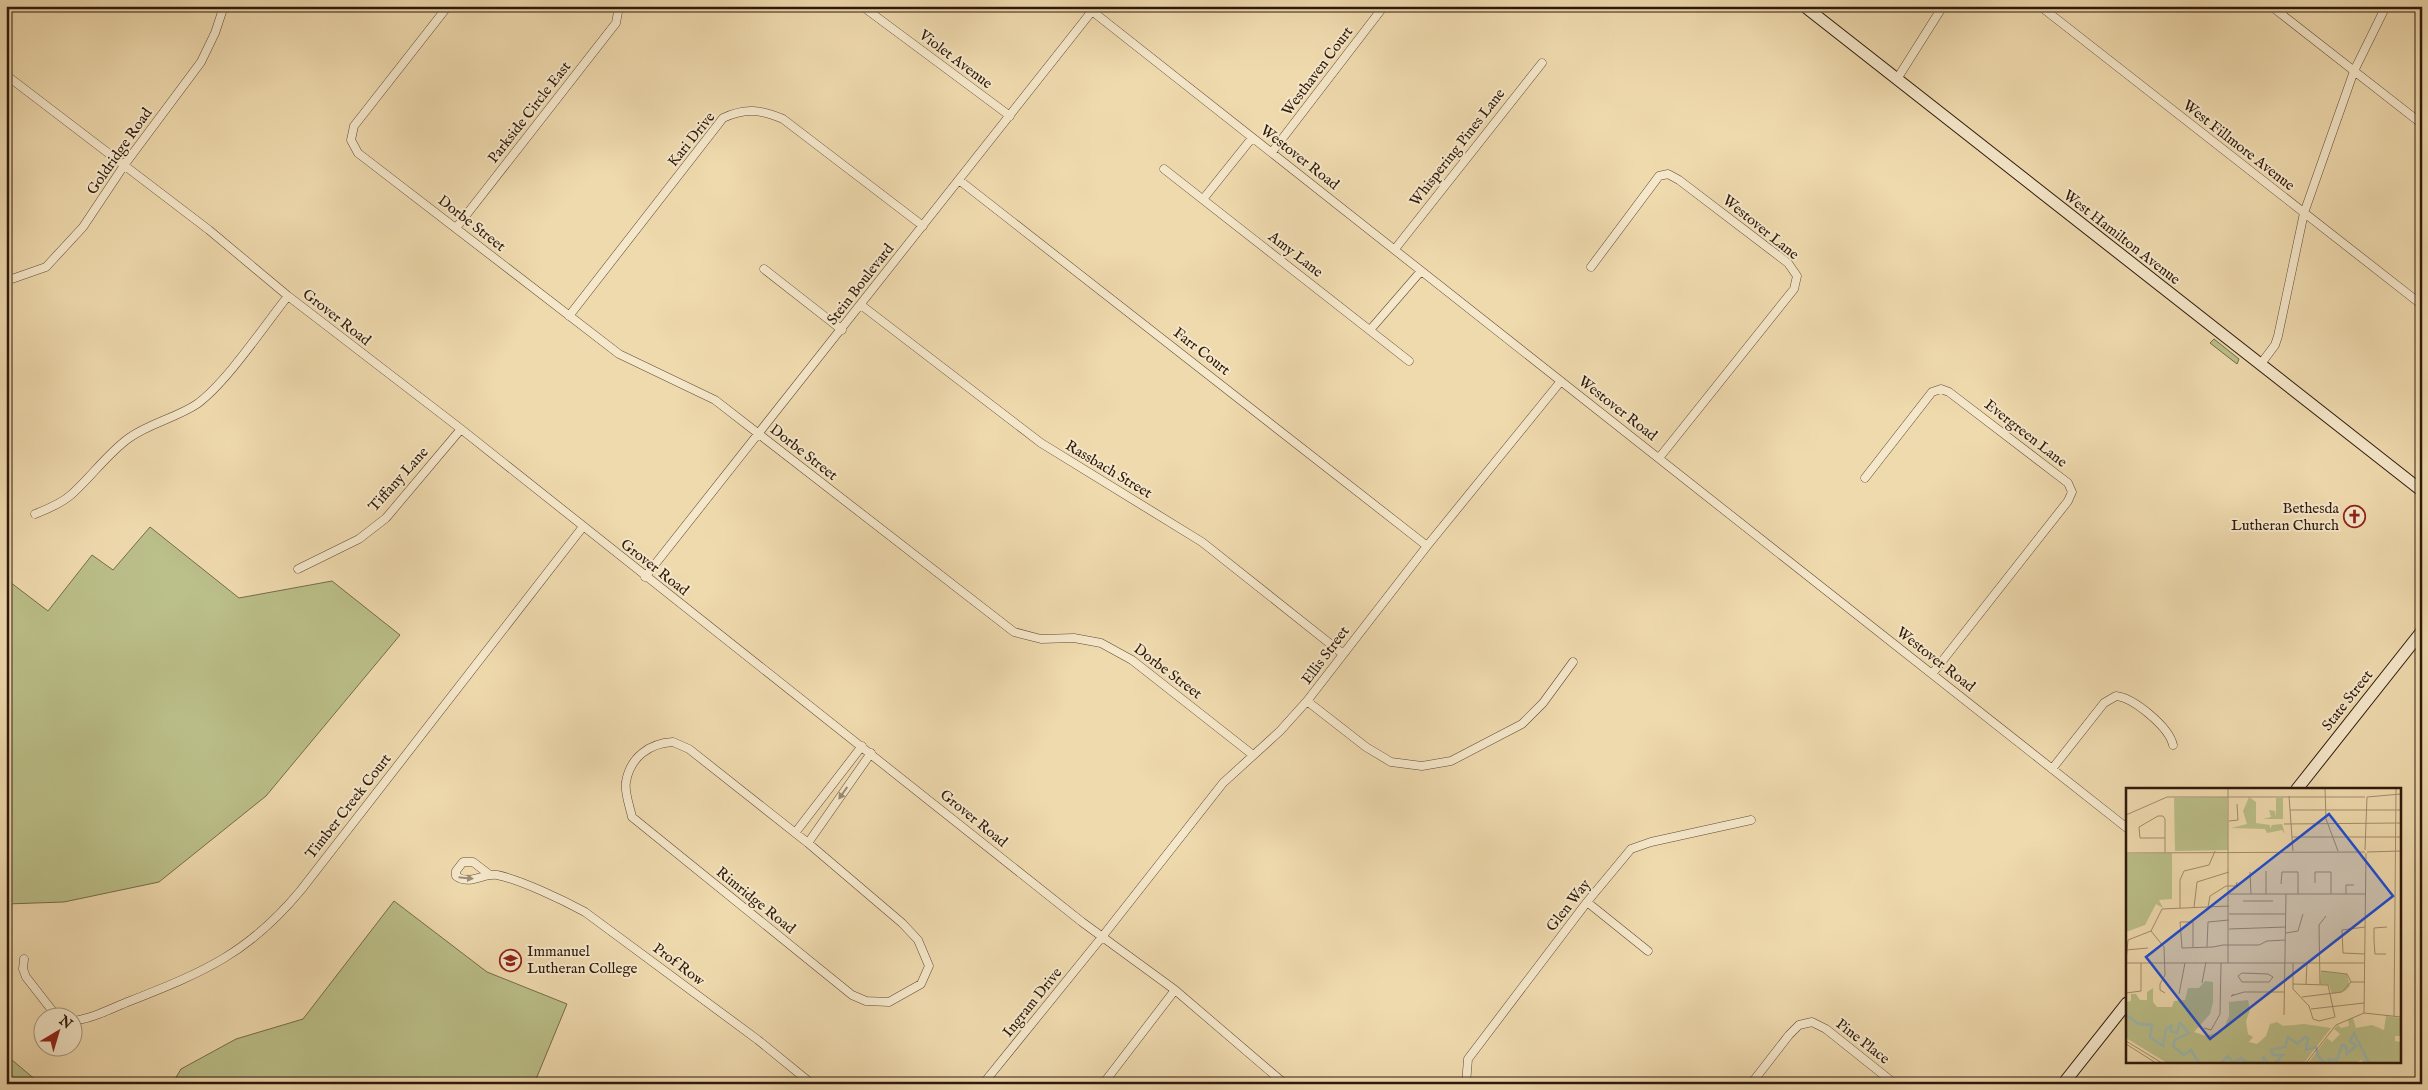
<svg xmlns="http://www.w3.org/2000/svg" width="2428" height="1090" font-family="'IM FELL English',serif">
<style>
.green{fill:#bbbf89;stroke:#746c4a}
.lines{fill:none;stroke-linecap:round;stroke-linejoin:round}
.street-casing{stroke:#5e4934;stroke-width:9}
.secondary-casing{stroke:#2e190b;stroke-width:13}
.street{stroke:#f5e7ca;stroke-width:8}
.secondary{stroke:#f5e7ca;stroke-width:11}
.oneway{fill:#9b8a74}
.labels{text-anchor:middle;stroke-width:4;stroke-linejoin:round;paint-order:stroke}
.street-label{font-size:15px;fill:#2e190b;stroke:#f5e7ca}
.poi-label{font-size:15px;fill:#2e190b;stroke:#f5e7ca;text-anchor:end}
.inset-river{fill:none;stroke:#9cb9b3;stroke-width:2.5}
.inset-road{fill:none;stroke:#a28d6d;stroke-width:1}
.view{fill:#1d4ed8;fill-opacity:0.15;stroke:#1d4ed8;stroke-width:2.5}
.inset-edge{fill:none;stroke:#2e190b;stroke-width:2.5}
</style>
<rect width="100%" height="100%" fill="#efdaae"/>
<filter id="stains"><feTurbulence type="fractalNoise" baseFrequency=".004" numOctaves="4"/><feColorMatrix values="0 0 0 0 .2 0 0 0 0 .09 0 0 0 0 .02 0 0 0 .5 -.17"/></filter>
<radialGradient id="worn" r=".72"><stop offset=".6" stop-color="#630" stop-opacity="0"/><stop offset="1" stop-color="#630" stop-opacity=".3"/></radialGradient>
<path class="green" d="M2214,339L2239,359L2237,364L2210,343Z
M150,527L239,598L332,581L400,635L266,796L159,882L64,902L6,904V579L48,611L92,555L113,570Z
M394,901L487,972L567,1004L534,1084H172L181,1069L236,1039L303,1019Z
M6,1055L37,1081L45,1084H6Z"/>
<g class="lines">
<defs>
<path id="street" d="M448,6L354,126L351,140L358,153L619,354L715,400L1014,632L1041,639L1074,638L1101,643L1132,660L1253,755
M862,6L1010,116
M2040,6L2422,305
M2271,6L2422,124
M1092,11L2127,828
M6,75L209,230L288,296L461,429L1082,922L1175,990L1285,1084
M1897,79L1943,6
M1272,152L1384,6
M1164,169L1409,361
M959,180L1427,546
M1204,198L1252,138
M456,228L616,23L618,12L616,6
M1395,249L1542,63
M1591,267L1659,176L1668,174L1679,180L1788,263L1797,276L1794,289L1659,458
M764,269L842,330
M6,281L46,267L83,227L125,164L201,62L215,33L224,6
M861,305L1041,443L1202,542L1343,654
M569,316L723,118C746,107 761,110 783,119L923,226
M1370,330L1421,271
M2260,365L2275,345L2278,336L2304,213L2354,71L2386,6
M1865,478L1932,392L1941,389L1949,392L2068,483L2072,492L2068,501L1932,674
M35,514C48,509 62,503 72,494C92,476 107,454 129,438C150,423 176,418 197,404C227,382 264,326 288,296
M298,569L359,539L386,518L461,429
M645,577L1096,6
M1307,701L1366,747L1391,762L1422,766L1451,761L1522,724L1543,703L1573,662
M673,742L689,749L808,843L902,923L918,940L929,966L921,984L889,1002L866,1001L852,995L632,817C630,807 624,792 626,782C630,757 650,743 673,742Z
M2052,769L2104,703L2116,696C2134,698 2169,727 2173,745
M795,833L862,746
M808,843L871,753
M490,875L473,862H463L456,871V876C469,886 483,873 497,875C521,880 563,900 585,912L758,1040L812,1084
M1587,902L1648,951
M24,959L23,969L26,977L58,1018
M72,1021C92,1019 112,1008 130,1001C204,972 249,953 301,890L582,528
M983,1084L1102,937L1223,783L1280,731L1307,701L1427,546L1561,381
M1103,1084L1175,990
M1466,1084L1468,1059L1587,902L1631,849L1651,842L1751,820
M1751,1084L1789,1035L1799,1025L1812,1022L1826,1029L1895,1084"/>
<path id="secondary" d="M1804,6L2422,491
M2297,789L2422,631
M2063,1084L2127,1003"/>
</defs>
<use href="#street" class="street-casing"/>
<use href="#secondary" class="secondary-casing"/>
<use href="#street" class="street"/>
<use href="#secondary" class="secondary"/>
</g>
<defs><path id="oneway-solid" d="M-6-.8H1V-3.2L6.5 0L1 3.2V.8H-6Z" transform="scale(1.25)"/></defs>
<g class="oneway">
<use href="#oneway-solid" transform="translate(843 793) rotate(125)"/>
<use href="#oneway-solid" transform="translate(466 878) rotate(6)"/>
</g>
<defs>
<symbol id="church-ring" viewBox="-11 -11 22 22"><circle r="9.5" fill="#f5e7ca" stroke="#8f2418" stroke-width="1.5"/><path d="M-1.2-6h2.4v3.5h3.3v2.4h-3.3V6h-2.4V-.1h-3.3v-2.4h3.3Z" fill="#8f2418"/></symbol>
<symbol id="university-ring" viewBox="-11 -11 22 22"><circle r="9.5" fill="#f5e7ca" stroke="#8f2418" stroke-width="1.5"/><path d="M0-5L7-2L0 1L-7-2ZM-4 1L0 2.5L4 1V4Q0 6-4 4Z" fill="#8f2418"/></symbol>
</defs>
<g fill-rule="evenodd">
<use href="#church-ring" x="2342" y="504" width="25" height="25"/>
<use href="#university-ring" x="498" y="948" width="25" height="25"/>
</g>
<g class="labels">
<g class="street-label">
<text transform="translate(956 59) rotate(37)" y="5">Violet Avenue</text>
<text transform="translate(1317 71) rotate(-53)" y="5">Westhaven Court</text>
<text transform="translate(529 112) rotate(-52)" y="5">Parkside Circle East</text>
<text transform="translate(691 139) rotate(-51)" y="5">Kari Drive</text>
<text transform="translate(2239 145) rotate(38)" y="5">West Fillmore Avenue</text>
<text transform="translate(1457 147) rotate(-52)" y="5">Whispering Pines Lane</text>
<text transform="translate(119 151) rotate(-55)" y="5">Goldridge Road</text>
<text transform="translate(1300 157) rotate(38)" y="5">Westover Road</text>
<text transform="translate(472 223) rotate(38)" y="5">Dorbe Street</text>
<text transform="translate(1761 227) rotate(39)" y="5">Westover Lane</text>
<text transform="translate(2122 237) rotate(38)" y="5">West Hamilton Avenue</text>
<text transform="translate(1296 254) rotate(38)" y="5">Amy Lane</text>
<text transform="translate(860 284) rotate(-52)" y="5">Stein Boulevard</text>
<text transform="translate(337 317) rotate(38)" y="5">Grover Road</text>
<text transform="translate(1202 351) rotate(38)" y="5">Farr Court</text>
<text transform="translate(1618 408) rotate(38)" y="5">Westover Road</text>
<text transform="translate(2026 433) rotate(38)" y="5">Evergreen Lane</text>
<text transform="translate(804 452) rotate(38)" y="5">Dorbe Street</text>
<text transform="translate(1109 469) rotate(31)" y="5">Rassbach Street</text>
<text transform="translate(398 479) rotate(-48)" y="5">Tiffany Lane</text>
<text transform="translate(655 567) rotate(38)" y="5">Grover Road</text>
<text transform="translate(1325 655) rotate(-53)" y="5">Ellis Street</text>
<text transform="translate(1936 659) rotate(38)" y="5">Westover Road</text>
<text transform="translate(1168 671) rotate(37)" y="5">Dorbe Street</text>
<text transform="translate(2347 700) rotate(-52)" y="5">State Street</text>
<text transform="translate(348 806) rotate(-52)" y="5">Timber Creek Court</text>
<text transform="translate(974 818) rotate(39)" y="5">Grover Road</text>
<text transform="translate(756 900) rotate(39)" y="5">Rimridge Road</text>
<text transform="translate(1568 905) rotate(-52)" y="5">Glen Way</text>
<text transform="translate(679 964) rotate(37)" y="5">Prof Row</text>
<text transform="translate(1032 1002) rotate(-51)" y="5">Ingram Drive</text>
<text transform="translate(1863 1041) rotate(38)" y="5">Pine Place</text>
</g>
<g class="poi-label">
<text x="2339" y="513">Bethesda<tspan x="2339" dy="17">Lutheran Church</tspan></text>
<text x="527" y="956" text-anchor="start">Immanuel<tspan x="527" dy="17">Lutheran College</tspan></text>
</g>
</g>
<g transform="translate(2126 788)">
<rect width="275" height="275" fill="#efdaae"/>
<path d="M101,9L102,62L49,63L48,10ZM123,9L130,14V35L144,37V41L146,37L156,36L159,46L156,42L141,45L139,41L105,40L121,36L117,23ZM150,10H157V31H137L145,29L143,22L149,23L150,29ZM46,65V111L33,112L37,120L30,116L19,137L0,144V66ZM195,183L221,186L224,198L219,203L206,206L203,197L194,196ZM79,193L87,194V214L84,226L68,244L80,248L97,243L103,228V214L122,212L124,222L120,233L122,246L127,249L123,254L131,256L140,248L144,236L151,234L157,238L178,236L205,240L178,275H41L0,250V214L5,213V206H10L14,212H21V204L27,200V214L31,219H46L48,213L59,212L62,200H73ZM260,228L275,230V248H269V253L275,254V275H237L236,272L229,275H182L201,250L206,254L214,246L208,241L212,237L215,240L223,238L222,231L227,230L230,240L246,237L258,242Z" fill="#bbbf89"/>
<path class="inset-river" d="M0,227L13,236L26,237L24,249L37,258L40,241L45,238V243L51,245L54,235L63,245L49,252L47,258L58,267L65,262L73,275M95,275L102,268L107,275M108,275L115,270L120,274L133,275M138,275L137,268L142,275M149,275L157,267H147L145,262L159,259L162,249L171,256L179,249L182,250L180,262L190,259L192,268L199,275M203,275V271L211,272L216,257L220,258L221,266L230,258L224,253L228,245L243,275"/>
<path class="inset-road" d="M102,0V175M199,0L200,31L212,63M163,8L167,63M241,9L275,6M164,22H275M0,27L41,9H239M103,33L112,32L111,16M158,36L275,35M166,49H275M39,50H14L13,39L32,28H37L39,31V64M239,62L241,9M241,64L275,63M0,65L239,64M240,65L238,225L275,229M124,84L125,106M189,95V84H205V106M155,96L156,84H172V106M103,106H239M140,106V83M220,106V97H228M117,113H147M68,119L71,94L103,84M82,119L84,108L100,98H110L111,94M54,120V92L58,83L83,77L89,63M103,126H159M103,141L160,139M25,143L38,159L39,187L34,196V202L39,205M160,145L172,143L177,126M67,159V134H54L56,160L87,159L97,157H133L141,153L159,152M81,159L82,134L103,132M0,162L22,160M239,166L217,165L216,142L239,139M260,166H249L248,153V140L261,139M0,174L2,152L25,143L36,121L103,118M0,175H239M167,175V201L183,218L187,231L193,233L209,229L202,197L167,196M195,183L221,186L225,194M116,185L142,186L147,189L143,194H116L112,188ZM76,195L80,174M180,196L181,175M194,196L193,137L200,128M0,205L15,203V175M53,206L59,175M108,206L105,208L118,204H158M176,209L216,204L225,194H239M185,221L238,215M158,227L160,106M268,228L270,0M78,240L85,242L94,226L95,175M0,253L36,275M0,256L30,275M180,275L210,237L238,225"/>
<path class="view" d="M203,26L267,108L84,251L20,169Z"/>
<rect width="275" height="275" class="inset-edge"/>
</g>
<rect width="2428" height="1090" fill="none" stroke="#efdaae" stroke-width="25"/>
<rect x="8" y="8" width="2413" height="1075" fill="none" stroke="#2e190b" stroke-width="2.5"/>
<rect x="12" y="12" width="2403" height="1065" fill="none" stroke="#2e190b"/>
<g transform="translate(58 1032) rotate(38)"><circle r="24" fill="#f5e7ca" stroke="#a5957e"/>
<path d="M0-4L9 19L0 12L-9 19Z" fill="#8f2418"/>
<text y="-8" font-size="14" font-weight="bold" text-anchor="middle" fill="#2e190b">N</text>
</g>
<rect width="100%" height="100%" filter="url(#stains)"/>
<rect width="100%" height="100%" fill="url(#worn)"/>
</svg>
